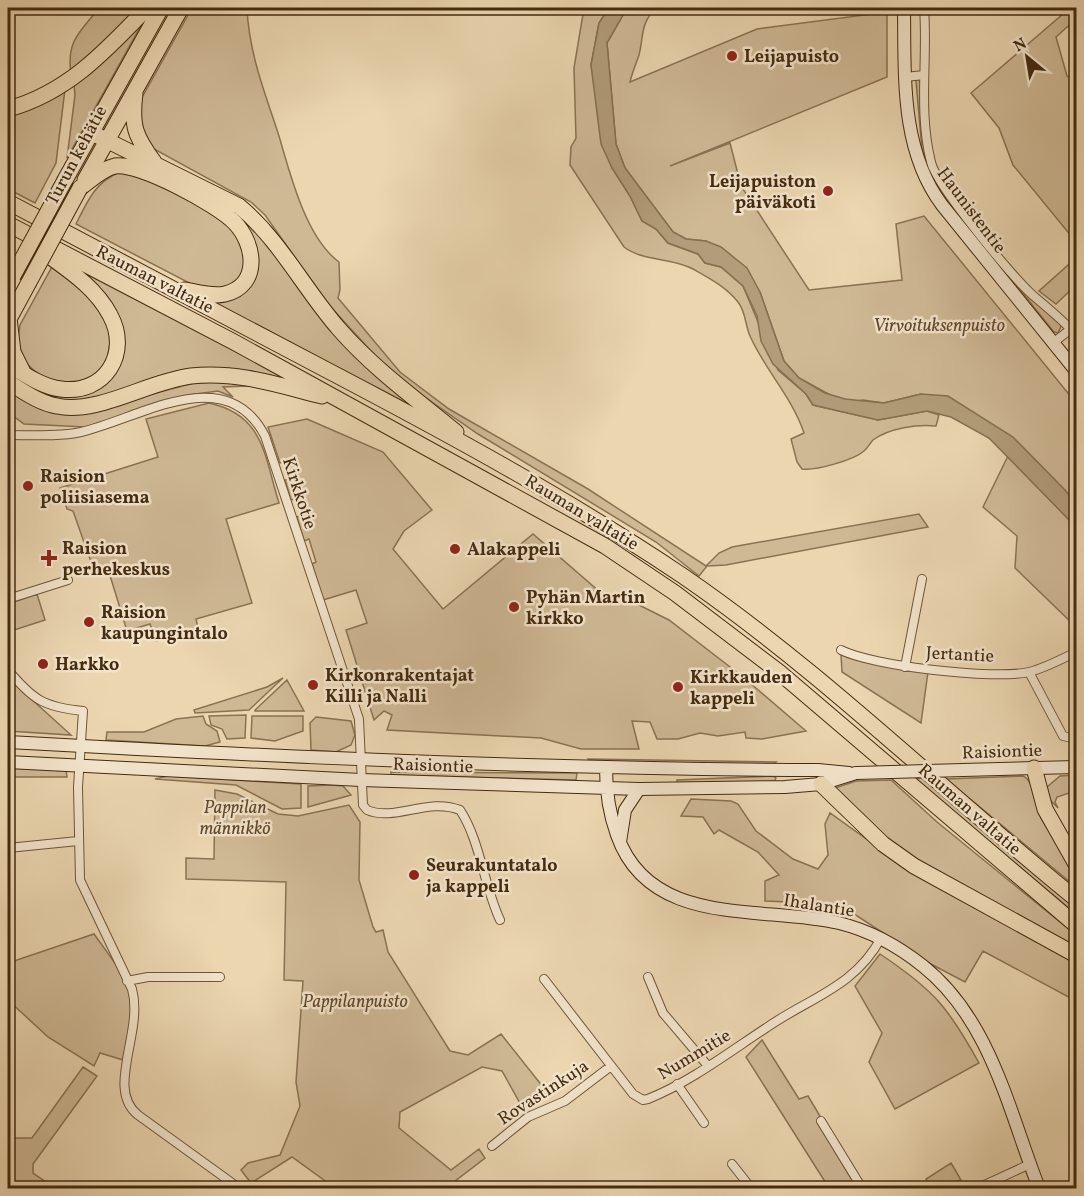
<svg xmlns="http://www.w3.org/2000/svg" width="1084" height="1196" font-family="Vollkorn,serif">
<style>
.green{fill:#cfb995;stroke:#8a7252;stroke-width:1.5}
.water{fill:#b29c79;stroke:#866f4f;stroke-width:1.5}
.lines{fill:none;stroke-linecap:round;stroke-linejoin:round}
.street-casing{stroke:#6e5637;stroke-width:10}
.secondary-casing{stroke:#442b0f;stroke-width:14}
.highway-casing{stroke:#442b0f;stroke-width:17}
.street{stroke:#f2e4cc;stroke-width:8}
.secondary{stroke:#f2e4cc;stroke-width:12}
.highway{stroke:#ebd6b0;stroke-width:15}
.secondary-bridge-casing{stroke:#442b0f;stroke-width:14;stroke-linecap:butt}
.highway-bridge-casing{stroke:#442b0f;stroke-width:17;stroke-linecap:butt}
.secondary-bridge{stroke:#f2e4cc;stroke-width:12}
.highway-bridge{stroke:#ebd6b0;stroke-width:15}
.poi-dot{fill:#8f2418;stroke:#f2e4cc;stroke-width:2}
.labels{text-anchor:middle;stroke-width:5;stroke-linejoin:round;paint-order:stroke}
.poi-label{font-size:18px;font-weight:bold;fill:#442b0f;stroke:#f2e4cc;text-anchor:start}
.street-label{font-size:18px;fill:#442b0f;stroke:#f2e4cc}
.park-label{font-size:18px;font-style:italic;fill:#60472a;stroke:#f2e4cc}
</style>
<rect width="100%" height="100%" fill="#ebd6b0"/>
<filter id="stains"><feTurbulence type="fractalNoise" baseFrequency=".00333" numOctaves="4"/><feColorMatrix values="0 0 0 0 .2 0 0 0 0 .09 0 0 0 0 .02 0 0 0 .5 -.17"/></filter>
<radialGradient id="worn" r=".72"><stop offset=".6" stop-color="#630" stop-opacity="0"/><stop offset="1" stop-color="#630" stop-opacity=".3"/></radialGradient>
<path class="green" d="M99,8H140L71,74C66,41 80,32 99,8Z
M192,8H247C249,54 265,93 279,136C290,174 306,238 339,262L340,290L338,298L400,372L449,409L588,489L706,566L719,553L732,547L919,514L928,527L726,565L707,566L699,576L656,542L478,434L393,375L328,304L265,215L251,202L154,149L140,130V101Z
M584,8H609L599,23L591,65L612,168L630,196L642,221L656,229L668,243L698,254L705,263L721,267L743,286L778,370L806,394L813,405L878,420L927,411L939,415L936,426C918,424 889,428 873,440C870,443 868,448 864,451C854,460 815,471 802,469L797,462L791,439L804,433C792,397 765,370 750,336C745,325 746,312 738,302C726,287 709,278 693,269C671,257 644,262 624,247L570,165L571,147L576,138L574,68Z
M627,8H657C640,22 644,35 639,55C636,64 632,73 630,82L757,29L887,12V77L670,166L730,143L741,186L809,290L902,280L896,224L924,216L1076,403V504L1049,477L921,394L884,403L863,400L845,403L799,378L784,361L760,292L706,241L686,239L673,232L625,168L616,144L607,43Z
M1070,8H1076V19L1056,37L1067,76L1076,82V242L1013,165L999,128L971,93Z
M148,13L67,158L75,95L74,84Z
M920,78L932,173L937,183L1062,324L1058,333L1054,332L935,185L922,149L916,81Z
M65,89L56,163L35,203L8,189V113Z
M120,172H133L228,221L248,256L239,281L222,289L193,285L76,224C87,202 95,182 120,172Z
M177,182L244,217L428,414L210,301L227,298L255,249Z
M1076,258V285L1056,304L1039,291Z
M53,265L97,303L112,333L105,370L80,385L44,380L23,360L18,339L20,325Z
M79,270L299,385L228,371L72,405L34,392C74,402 104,400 123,358Z
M233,381L248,386L223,387L233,397L218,391L188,395L86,427L24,424L8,412V388L44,410L141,397L194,383Z
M209,403C264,415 264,455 279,503L226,519L252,603L196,619L198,628L156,641L150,624L127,631L108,569L95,573L73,511L67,509L60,488L158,457L146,419Z
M307,419L383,452L432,510L404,531L393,549L443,609L533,534L600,592L633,602L669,620L743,677L806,731L762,739L746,738L745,732L718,736L700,733L678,739H657L650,722L632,721L639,749H581L541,738L387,730L392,715L384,711L374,720L346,630L367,623L356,590L323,600L312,564L316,562L309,539L304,541L297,517L301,515L296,499L291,500L285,480L290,479L285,462L280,463L268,427Z
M1008,456L1076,527V627L1015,568L1017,536L983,507Z
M37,594L45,620L8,632V604Z
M841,655L908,671L928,672L921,723L842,672Z
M8,678L71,735L8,731Z
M283,678L249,710L195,713L194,710L267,687Z
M287,680L304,711H255V710Z
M246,715L245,738L227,739L222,729L211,725L209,716Z
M203,716L206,724L217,731L220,742L205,746L106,740L107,732H144L176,719Z
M252,716H303V731L275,741L251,738Z
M316,717L351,721L355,735L351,745L336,752L311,750L310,723Z
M588,759L776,762L772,765L589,762Z
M8,768L66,770L67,777H8Z
M391,772L577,773L576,780L391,775Z
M1076,775V795L1069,793L1057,797L1055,802L1058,808L1048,798L1047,787L1060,776Z
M168,776L301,784V808L282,809L236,785L155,779Z
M773,776L776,778L774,782L677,784V780Z
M1023,776C1035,781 1035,806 1041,818C1052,840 1076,862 1076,887L946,779Z
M922,778L1076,908V914L915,779Z
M891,780L937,822L1076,935V949L931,870L887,840L835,788L856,781Z
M332,785L343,786L351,795L308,807V786Z
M215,790L237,794L278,814L298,816L349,805L360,822L359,880L373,927L376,932L383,930L388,952L450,1051L468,1055L501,1034L543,1087L521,1105L502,1071L482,1067L400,1112L399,1128L451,1170L479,1149L485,1158L446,1188H335L292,1157L251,1183L241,1170L248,1163L280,1155L300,1106L296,1082L303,981L284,980L286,882L186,879V858L214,859Z
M691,799L731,801L738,804L756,831L793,859L818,869L828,855L825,824L830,813L886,853L1076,962V1001L983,951L965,982L929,963L839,904L765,901V881L779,875L758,852L719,830L714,834L703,817L681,816Z
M94,934C108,954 130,979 132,1004C133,1021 126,1042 123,1060L100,1053L94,1066L48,1037L8,1000V963Z
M880,954C934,990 948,1007 979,1063L895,1109L869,1062L882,1033L855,986Z
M762,1040L799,1099L808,1096L820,1116L817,1122L857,1188H829L746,1057Z
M83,1067L97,1076L33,1164V1173L55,1188H8V1138H32Z
M951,1163L961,1180L931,1187L926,1179Z"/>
<path class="water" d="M609,8H627L607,43L616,144L625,168L673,232L686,239L706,241L721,247L747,268L760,292L784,361L799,378L825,393L845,399L884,403L921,394L948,396L1013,437L1065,490L1076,504V527L989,438L951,417L927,411L878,420L813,405L806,394L773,364L761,341L757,316L743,286L721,267L705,263L698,254L668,243L656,229L642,221L630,196L612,168L601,144L591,65L599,23Z"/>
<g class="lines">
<defs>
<path id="street" d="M924,8C928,59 918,111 931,162C936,185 1015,281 1036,298C1050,310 1064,321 1076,335
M905,77L924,75
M1054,342L1071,329
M8,435C31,435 58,437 81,432C141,418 226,360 265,436L359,719L363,805L367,810C395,822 428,797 460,810C480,840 484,886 500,920
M8,599L68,580
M841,650C872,666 995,680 1029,672C1045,668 1062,659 1076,652
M905,667L922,579
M8,670C33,700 44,707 83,711L78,787L80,880L132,989C144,1032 105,1089 138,1115L239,1188
M1029,672L1063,736L1076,739
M8,848L78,841
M648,977L663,1013L708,1066
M544,979L633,1094L643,1100L648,1099C690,1082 728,1053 766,1028C809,998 855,987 881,938
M127,981L148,977H220
M677,1084L704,1123
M821,1121L862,1188
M492,1146L528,1117L565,1101L611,1066
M732,1164L751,1188
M978,1188L1030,1164"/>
<path id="secondary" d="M904,8C905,75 900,149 942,205L1076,371
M8,742C278,757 548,769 818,770L849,773
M8,762L361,780L639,789L785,787L821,784L856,773
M606,769C606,793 609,813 617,835C650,929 762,905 839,923C871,931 898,946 923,966C991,1020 1009,1112 1039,1188
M963,770L1076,767
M620,842L625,810L639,789"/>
<path id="highway" d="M135,93C131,126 135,136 154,162
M8,109C67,93 106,51 147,8
M92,133L239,206C280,240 304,289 339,329C374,369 416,399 456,432
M65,180L161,8
M85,180L181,8
M80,188C91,180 102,169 115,166C139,162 218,205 235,223C255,244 261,285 225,294C212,297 197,292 184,290
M8,202C112,257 216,312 321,367C445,432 567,498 683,576C823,672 945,793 1076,899
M8,224L234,342L605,546L675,593L779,672L1076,925
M9,318L13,352L23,372
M8,321L28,284
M8,364C24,374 42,387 61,389C105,395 131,353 110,315C95,286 65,268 41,250
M8,382C23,391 39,403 57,406C97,415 149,381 191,376C237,371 278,385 322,396
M1034,768L1045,809L1076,864
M821,784L883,844L914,866L1076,955"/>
</defs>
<use href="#street" class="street-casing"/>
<use href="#secondary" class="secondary-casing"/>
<use href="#highway" class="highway-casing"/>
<use href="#street" class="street"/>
<use href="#secondary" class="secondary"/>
<use href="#highway" class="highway"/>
<defs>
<path id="secondary-bridge" d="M856,773L963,770"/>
<path id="highway-bridge" d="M13,276L65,180
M28,284L80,188"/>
</defs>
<use href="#secondary-bridge" class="secondary-bridge-casing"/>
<use href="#highway-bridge" class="highway-bridge-casing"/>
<use href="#secondary-bridge" class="secondary-bridge"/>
<use href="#highway-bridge" class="highway-bridge"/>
</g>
<g class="poi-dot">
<circle cx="732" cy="56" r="6"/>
<circle cx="828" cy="191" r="6"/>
<circle cx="28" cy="486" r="6"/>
<circle cx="455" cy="549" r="6"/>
<path d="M46 549h6v6h6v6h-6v6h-6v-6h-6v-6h6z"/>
<circle cx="514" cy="607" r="6"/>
<circle cx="89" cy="622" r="6"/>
<circle cx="43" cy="664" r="6"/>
<circle cx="313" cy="685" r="6"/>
<circle cx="678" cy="687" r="6"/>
<circle cx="414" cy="875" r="6"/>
</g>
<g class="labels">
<g class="poi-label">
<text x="744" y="62">Leijapuisto</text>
<text x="816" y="187" text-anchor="end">Leijapuiston<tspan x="816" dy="21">päiväkoti</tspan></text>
<text x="40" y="482">Raision<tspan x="40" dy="21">poliisiasema</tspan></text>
<text x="62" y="554">Raision<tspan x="62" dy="21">perhekeskus</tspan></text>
<text x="467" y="555">Alakappeli</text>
<text x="526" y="603">Pyhän Martin<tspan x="526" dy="21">kirkko</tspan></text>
<text x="101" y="618">Raision<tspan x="101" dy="21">kaupungintalo</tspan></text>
<text x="55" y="670">Harkko</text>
<text x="325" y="681">Kirkonrakentajat<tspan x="325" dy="21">Killi ja Nalli</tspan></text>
<text x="690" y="683">Kirkkauden<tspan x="690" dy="21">kappeli</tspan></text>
<text x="426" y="871">Seurakuntatalo<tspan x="426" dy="21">ja kappeli</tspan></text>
</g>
<g class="street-label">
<text transform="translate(76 155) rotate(-62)" y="6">Turun kehätie</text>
<text transform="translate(972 210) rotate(53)" y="6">Haunistentie</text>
<text transform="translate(155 279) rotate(27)" y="6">Rauman valtatie</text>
<text transform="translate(300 493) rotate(72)" y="6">Kirkkotie</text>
<text transform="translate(582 512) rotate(31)" y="6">Rauman valtatie</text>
<text transform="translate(960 654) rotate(3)" y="6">Jertantie</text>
<text transform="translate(1002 751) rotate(-2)" y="6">Raisiontie</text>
<text transform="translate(433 765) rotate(2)" y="6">Raisiontie</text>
<text transform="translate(970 809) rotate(41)" y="6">Rauman valtatie</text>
<text transform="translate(819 905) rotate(9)" y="6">Ihalantie</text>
<text transform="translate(694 1054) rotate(-31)" y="6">Nummitie</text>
<text transform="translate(543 1092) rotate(-33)" y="6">Rovastinkuja</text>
</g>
<g class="park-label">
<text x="939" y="331">Virvoituksenpuisto</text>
<text x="235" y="813">Pappilan<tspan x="235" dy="21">männikkö</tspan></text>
<text x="355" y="1007">Pappilanpuisto</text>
</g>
</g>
<rect width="1084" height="1196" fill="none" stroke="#ebd6b0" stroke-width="30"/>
<rect x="9" y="9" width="1066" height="1178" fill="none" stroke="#442b0f" stroke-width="3"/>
<rect x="15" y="15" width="1054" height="1166" fill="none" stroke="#442b0f" stroke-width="1.5"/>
<g transform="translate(1027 57) rotate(330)" stroke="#f2e4cc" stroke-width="4.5" paint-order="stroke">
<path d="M0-4.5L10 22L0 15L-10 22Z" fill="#442b0f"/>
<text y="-9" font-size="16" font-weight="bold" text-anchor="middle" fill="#442b0f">N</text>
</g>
<rect width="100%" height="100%" filter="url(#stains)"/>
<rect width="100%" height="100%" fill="url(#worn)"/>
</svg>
